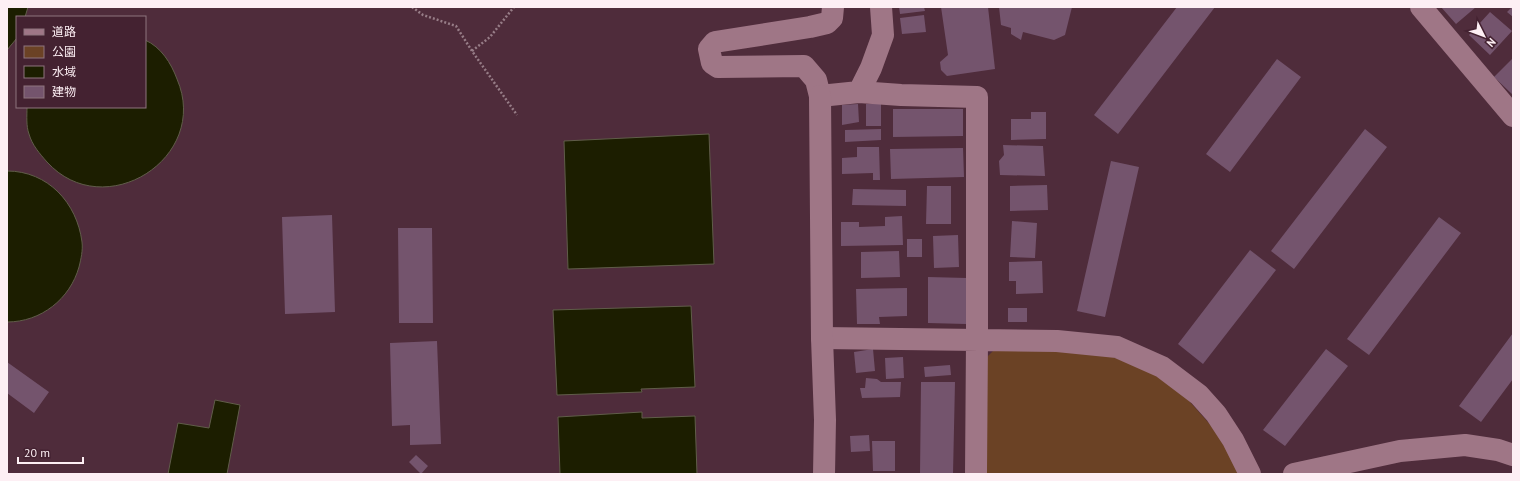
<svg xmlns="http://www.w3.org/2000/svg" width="1520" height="481" font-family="'PT Sans','Noto Sans JP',sans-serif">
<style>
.green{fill:#6b4225}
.water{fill:#1c1e00;stroke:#605d49}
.building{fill:#74546d}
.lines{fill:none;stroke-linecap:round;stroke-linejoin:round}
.path{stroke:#977d87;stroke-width:2.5;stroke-dasharray:2 2;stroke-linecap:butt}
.minor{stroke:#9f7686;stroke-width:22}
.tertiary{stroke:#9f7686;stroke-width:22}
</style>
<rect width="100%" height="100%" fill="#4f2c3b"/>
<path class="green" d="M993,351H1066L1105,354L1147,370L1182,393L1214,429L1234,462L1238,474H986V358Z"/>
<path class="water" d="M7,7H28L25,17H17V38L7,50Z
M145,40C161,47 171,63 177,79C211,158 104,225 47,162C40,154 32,145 29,134C26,126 27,116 27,107H145Z
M709,134L714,264L568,269L564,141Z
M7,171C48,171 77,203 82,242C83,250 81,259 79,267C70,299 41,322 7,322Z
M691,306L695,387L641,389L642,392L557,395L553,310Z
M215,400L240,405L227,474H168L178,423L209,428Z
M642,412V418L695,416L697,474H560L558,417Z"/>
<path class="building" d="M899,7H924L925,11L900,14Z
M941,7H988L995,69L947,76L941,70L940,62L948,55Z
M999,7H1072L1065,35L1054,40L1023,32L1021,40L1011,34V28L1001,25Z
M1177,7H1215L1118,134L1094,115Z
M1441,7H1476L1456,24Z
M1512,7H1513V17L1507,12Z
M1490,12L1512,31L1490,55L1469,35Z
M924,15L926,32L902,34L900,18Z
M1513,58V95L1494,77Z
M1277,59L1301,77L1230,172L1206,154Z
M858,104L859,122L842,125V105Z
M866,104H881V126H866Z
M893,109H963V136L893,137Z
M1031,112H1046V139L1011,140V119H1031Z
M881,129V140L845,142V130Z
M1365,129L1387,147L1294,269L1271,251Z
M1003,145L1043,146L1045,176L1000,175L999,161L1004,155Z
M857,147H879L880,180H873V173L842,174V158L857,157Z
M963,148L964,177L891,179L890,149Z
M1111,161L1139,167L1105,317L1077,311Z
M1047,185L1048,210L1010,211V186Z
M927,186H951V224H926Z
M853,189L906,190V206L852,205Z
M332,215L335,312L285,314L282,217Z
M902,216L903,245L841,246V222H859V227L885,226V217Z
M1439,217L1461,233L1369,355L1347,339Z
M1012,221L1037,223L1035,258L1010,257Z
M398,228H432L433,323H399Z
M958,235L959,267L934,268L933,236Z
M907,239H922V257H907Z
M1250,250L1276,270L1203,364L1178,344Z
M899,251L900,277L861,278V252Z
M1042,261L1043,293L1016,294V281H1009V262Z
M928,277L967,278L966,324L928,323Z
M907,288V316L879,317L880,324H857L856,289Z
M1008,308H1027V322H1008Z
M1513,333V379L1481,422L1459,406Z
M437,341L441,444L410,445V425L392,426L390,343Z
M873,349L875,371L856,373L854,352Z
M1326,349L1348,366L1285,446L1263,430Z
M903,357L904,378L886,379L885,358Z
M7,362L49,392L34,413L7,393Z
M950,365L951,375L925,377L924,367Z
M866,378L877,379L881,382H901L900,397L862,398L860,388H865Z
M921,382H955L953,474H920Z
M869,435L870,451L851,452L850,436Z
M872,441H895V471H873Z
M416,455L428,466L421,474L409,462Z"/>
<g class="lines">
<path class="path" d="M412,7L423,15L456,26L472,51L517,115
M472,51L490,37L514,7"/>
<path class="minor" d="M833,7L832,18L827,23L810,27L715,42L709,49L712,63L718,67L804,66L816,80L820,96L859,92L901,95L977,97V340L976,474
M1421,7L1513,116
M859,92L871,68L883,35L881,7
M822,338L1057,341L1117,347L1162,367L1199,395L1216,414L1233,440L1250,474
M1294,474L1400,451L1465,445L1498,450L1513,455"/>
<path class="tertiary" d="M820,96L822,338L825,420L824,474"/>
</g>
<rect width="1520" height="481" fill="none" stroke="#fdeff4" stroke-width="16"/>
<rect x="16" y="16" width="130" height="92" fill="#442231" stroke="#8e747f"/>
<rect x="24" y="29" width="20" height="6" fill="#9f7686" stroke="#8e747f"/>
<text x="52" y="36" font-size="12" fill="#fdeff4">道路</text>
<rect x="24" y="46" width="20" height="12" fill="#6b4225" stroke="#8e747f"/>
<text x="52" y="56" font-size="12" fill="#fdeff4">公園</text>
<rect x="24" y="66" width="20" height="12" fill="#1c1e00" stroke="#8e747f"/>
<text x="52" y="76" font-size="12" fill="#fdeff4">水域</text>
<rect x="24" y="86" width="20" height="12" fill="#74546d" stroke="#8e747f"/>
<text x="52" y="96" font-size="12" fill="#fdeff4">建物</text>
<g transform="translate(1484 36) rotate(132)" stroke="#442231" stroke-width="3" paint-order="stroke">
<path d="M0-3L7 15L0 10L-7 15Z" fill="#fdeff4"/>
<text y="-6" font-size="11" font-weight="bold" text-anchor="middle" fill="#fdeff4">N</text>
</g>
<path d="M18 457v6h65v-6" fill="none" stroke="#fdeff4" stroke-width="2"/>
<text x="24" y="457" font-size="12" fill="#fdeff4" stroke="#442231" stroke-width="3" paint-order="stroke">20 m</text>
</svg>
